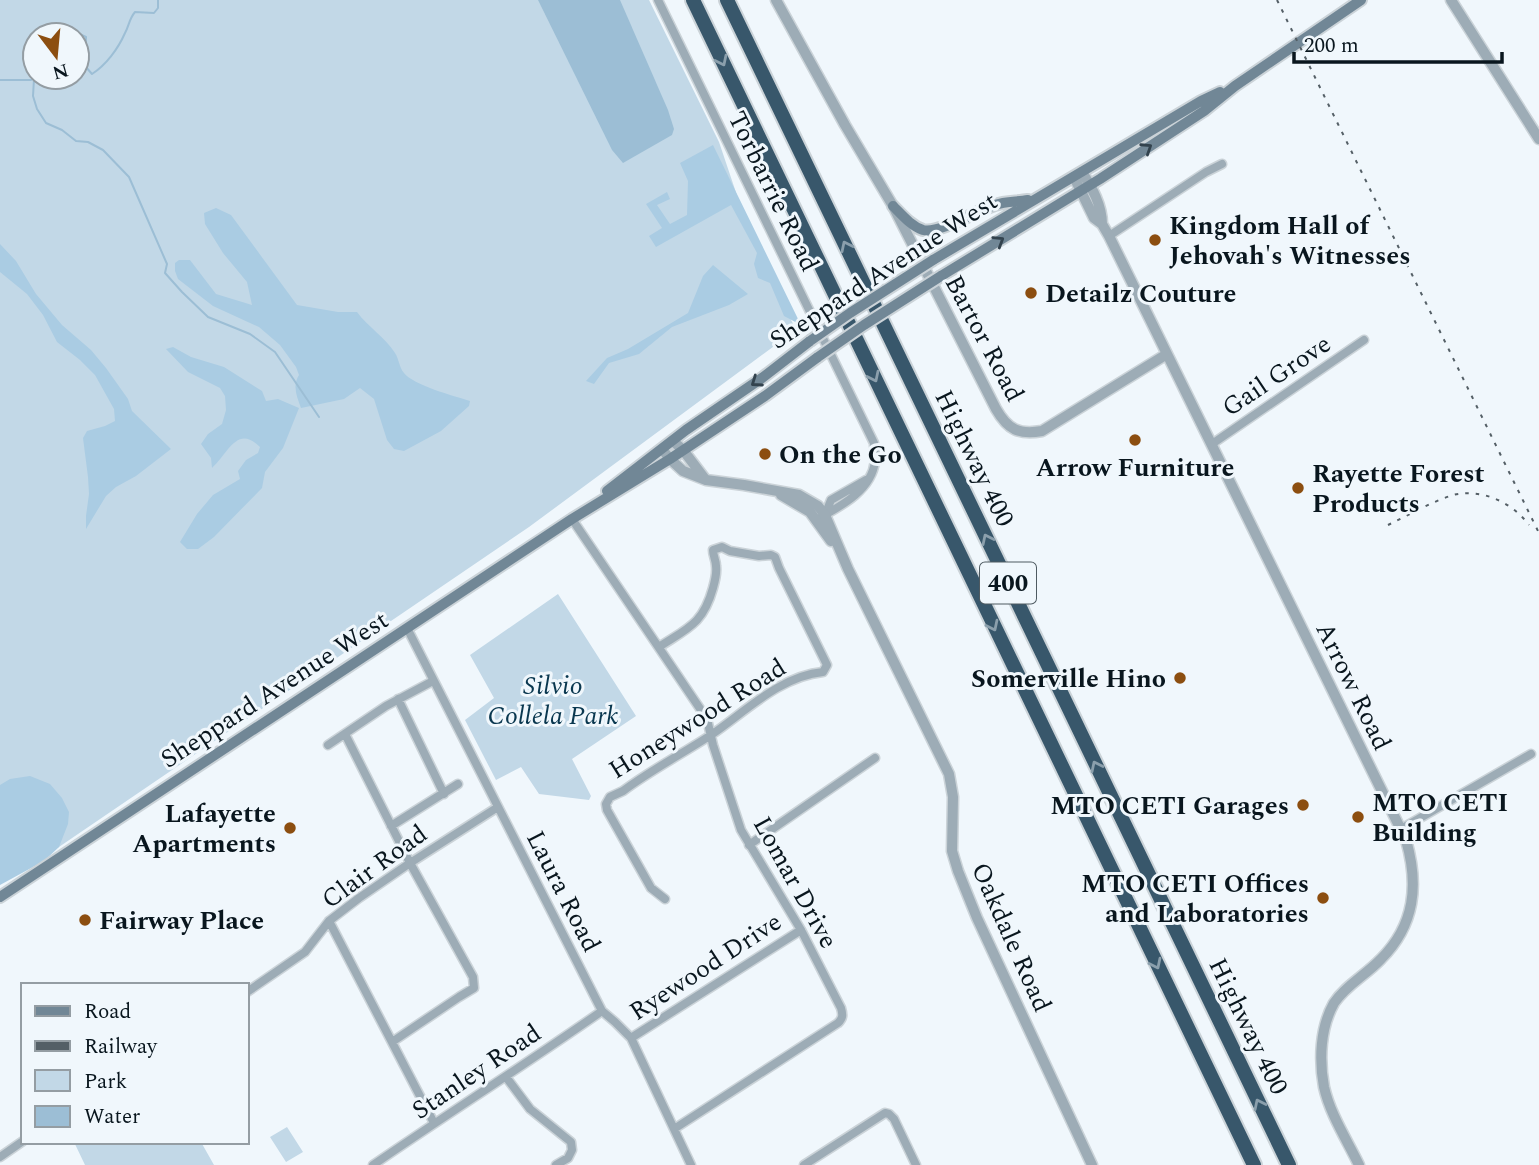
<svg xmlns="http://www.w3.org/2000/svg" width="1539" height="1165" font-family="Spectral,serif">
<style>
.green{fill:#c2d8e7;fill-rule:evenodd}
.forest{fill:#aacce3}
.water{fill:#9cbed5}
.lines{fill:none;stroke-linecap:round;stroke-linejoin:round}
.stream{stroke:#9cbed5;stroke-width:2}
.minor-casing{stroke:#cbd3d8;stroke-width:11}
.tertiary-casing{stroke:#cbd3d8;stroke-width:13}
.secondary-casing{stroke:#cbd3d8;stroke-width:14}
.motorway-casing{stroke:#cbd3d8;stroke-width:18}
.minor{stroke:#9dacb6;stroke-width:8}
.tertiary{stroke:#9dacb6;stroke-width:10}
.secondary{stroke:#718796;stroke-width:10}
.motorway{stroke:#38576b;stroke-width:14}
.rail{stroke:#545f66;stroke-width:2;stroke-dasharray:3.5 7;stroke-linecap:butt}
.secondary-bridge-casing{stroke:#cbd3d8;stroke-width:14;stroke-linecap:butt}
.secondary-bridge{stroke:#718796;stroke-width:10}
.oneway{stroke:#8b9fac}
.oneway2{stroke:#33434e}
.poi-dot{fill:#8c4e10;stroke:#f0f7fc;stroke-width:2.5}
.labels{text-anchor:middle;stroke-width:6;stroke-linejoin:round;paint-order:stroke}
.shield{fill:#f0f7fc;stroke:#4e5a61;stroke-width:2}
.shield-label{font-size:24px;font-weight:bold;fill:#09161e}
.street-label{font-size:26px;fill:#09161e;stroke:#f0f7fc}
.poi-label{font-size:26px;font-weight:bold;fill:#09161e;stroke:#f0f7fc;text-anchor:start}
.park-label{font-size:26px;font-style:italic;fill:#09374f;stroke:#f0f7fc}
</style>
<rect width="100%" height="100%" fill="#f0f7fc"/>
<path class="green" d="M0,0H649L719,142L751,237L796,330L529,527L31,866L0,884ZM35,35H77V77H35Z
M558,594L636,716L572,759L591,796L589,800L539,794L521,767L496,780L465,720L494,698L470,655Z
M287,1127L303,1152L286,1162L270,1137Z
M74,1142H201L214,1165H85Z"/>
<path class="forest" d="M713,145L801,325L784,316L770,283L758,278L754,264L757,253L731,205L656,247L649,236L662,228L646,204L667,192L670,199L657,205L670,224L687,215L688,181L680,163Z
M216,208L231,215L297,305L338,312H357C368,327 385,337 395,353C399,359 399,367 404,373C413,385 454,396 470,401L469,406L441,431L404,451L394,449L387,440L374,399L360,388L344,399L301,408C297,397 292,386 299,375L296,367L280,345L259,327L213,306L178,279L175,271V263L179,260H190L216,294L252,305L247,282L223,253L205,224L204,213Z
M0,244L16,261L36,294L62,325L91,350L106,368L128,399L132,411L171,449L136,476L116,487L106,496L86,529V516L89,494L88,477L83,438L87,431L105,426L115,421L114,409L95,375L80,360L57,342L43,315L27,294L0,272Z
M713,265L748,294L729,305L672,327L639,354L609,363L594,384L586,381L607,358L628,349L688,313L703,276Z
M173,347L191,357L224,367L262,391L266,401L278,399L299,408L283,448L265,472L262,488L214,537L198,549H187L180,542L197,514L213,495L240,479L238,471L246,460L258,453L260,447C237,424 228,454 212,468L211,458L201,444L208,434L222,424L226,410L225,396L220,388L188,372L166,349Z
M30,776L50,784L62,798L69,812L68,824L59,847L44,861L0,885V785L10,779Z"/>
<path class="water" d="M538,0H620L668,110L674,129L672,135L623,163L612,150Z"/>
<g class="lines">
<path class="stream" d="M65,35L75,32L86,37L85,66L92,74C106,65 118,49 125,33C129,26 129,19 135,12L154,13L158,8V0
M34,79L33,96L37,109L46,123L62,130L76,141L88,142L103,150L129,177L167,264L165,273L182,292L208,317L250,334L275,352L319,417
M0,80H31L36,77"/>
<defs>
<path id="minor" d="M658,0L874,443C874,449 875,455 875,461C872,489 843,505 821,517
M1109,236L1206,172L1222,164
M1212,444L1364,340
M825,515L831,500L866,480
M572,519L707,719L713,745L741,830L801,930L841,1008C843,1015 843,1018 838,1023L674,1129
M407,628L602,1011L615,1022L631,1038L691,1165
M659,647C688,628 703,624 713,588C715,581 717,573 716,566C716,560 713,556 713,550L722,547L730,551L759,556L771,555L775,557L779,568L827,665L823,672C780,676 745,712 711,735C682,754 651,770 623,791L610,797L606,804L607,810L651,888L665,899
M398,699L444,794
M345,734L410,863L473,977L474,988L459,997L392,1042
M328,745L386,706L433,681
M391,826L458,784
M1401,829L1531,754
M749,845L875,758
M329,921L434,1123
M247,992L305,952L329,921L359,898L410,863L498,807
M631,1038L801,930
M506,1077L530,1109L571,1142L572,1150L568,1158L556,1165
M0,1157L23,1141
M373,1165C449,1113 526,1064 602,1011
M804,1165L885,1113L889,1114L894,1119L916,1165"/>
<path id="tertiary" d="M776,0L845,125L893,206L996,409C1008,430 1019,435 1042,431L1167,354
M1451,0L1539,139
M1082,172C1092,188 1102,205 1102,224
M1074,177L1094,218L1102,224L1109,236L1406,840C1419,885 1415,925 1381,959C1366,975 1346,985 1334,1003C1320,1028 1319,1060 1324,1087C1330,1114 1347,1140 1359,1165
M673,441L683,450L705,479
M662,449L670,459L683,471L706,480L744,485L799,495L818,506L825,515L848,569L949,774L953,797L952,851L958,871L977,918L1092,1165
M781,495L810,512L831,541"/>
<path id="secondary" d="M893,206C902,215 911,226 923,230C939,234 978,210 995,205C1005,201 1017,202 1028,200
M933,260L1201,101L1220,92
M941,276L1100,179L1204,111L1235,86L1361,0
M607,491L686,430L762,378L810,341
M0,897L572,519L670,459L765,396L818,357"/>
<path id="motorway" d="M693,0L1254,1165
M727,0L1289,1165"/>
</defs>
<use href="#minor" class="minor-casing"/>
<use href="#tertiary" class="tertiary-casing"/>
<use href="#secondary" class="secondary-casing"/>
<use href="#motorway" class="motorway-casing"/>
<use href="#minor" class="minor"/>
<use href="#tertiary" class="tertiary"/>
<use href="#secondary" class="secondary"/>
<use href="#motorway" class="motorway"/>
<path class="rail" d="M1277,0L1539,533
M1388,525C1409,515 1431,502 1453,495C1481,488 1512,502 1529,525"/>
<defs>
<path id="secondary-bridge" d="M810,341L850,313L933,260
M818,357L864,325L941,276"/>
</defs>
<use href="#secondary-bridge" class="secondary-bridge-casing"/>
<use href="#secondary-bridge" class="secondary-bridge"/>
</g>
<defs><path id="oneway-chevron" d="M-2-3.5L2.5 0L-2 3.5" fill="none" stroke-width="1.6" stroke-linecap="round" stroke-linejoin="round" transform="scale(1.75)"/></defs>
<g class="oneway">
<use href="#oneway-chevron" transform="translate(722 61) rotate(64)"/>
<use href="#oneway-chevron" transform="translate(846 246) rotate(-116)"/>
<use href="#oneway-chevron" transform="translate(874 377) rotate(64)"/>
<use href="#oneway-chevron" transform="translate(987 539) rotate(-116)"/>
<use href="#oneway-chevron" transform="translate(993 626) rotate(64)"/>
<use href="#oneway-chevron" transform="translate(1096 766) rotate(-116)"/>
<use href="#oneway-chevron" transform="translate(1156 964) rotate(64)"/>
<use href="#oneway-chevron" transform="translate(1259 1104) rotate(-116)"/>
</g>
<g class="oneway2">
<use href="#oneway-chevron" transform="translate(1147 148) rotate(-33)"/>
<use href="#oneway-chevron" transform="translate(999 241) rotate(-32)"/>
<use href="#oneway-chevron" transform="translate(756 382) rotate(145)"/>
</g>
<g class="poi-dot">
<circle cx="1155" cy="240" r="7"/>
<circle cx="1031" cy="293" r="7"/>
<circle cx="1135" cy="440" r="7"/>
<circle cx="765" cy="454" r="7"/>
<circle cx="1298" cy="488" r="7"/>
<circle cx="1180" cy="678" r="7"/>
<circle cx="1303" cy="805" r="7"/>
<circle cx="1358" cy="817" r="7"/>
<circle cx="290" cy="828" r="7"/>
<circle cx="1323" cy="898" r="7"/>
<circle cx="85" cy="920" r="7"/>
</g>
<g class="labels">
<rect class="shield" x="980" y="562.5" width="56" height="41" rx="5"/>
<g class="shield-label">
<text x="1008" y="591">400</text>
</g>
<g class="street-label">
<text transform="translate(774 191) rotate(64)" y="9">Torbarrie Road</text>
<text transform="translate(883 270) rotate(-33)" y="9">Sheppard Avenue West</text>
<text transform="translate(985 338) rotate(62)" y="9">Bartor Road</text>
<text transform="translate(1276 375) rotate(-34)" y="9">Gail Grove</text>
<text transform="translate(975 458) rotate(64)" y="9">Highway 400</text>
<text transform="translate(1354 686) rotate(64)" y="9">Arrow Road</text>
<text transform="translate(274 689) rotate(-33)" y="9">Sheppard Avenue West</text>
<text transform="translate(697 718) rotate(-32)" y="9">Honeywood Road</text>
<text transform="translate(374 866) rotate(-36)" y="9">Clair Road</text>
<text transform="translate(796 882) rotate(61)" y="9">Lomar Drive</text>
<text transform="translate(564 891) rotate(63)" y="9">Laura Road</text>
<text transform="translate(1012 937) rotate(66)" y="9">Oakdale Road</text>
<text transform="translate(705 966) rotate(-33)" y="9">Ryewood Drive</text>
<text transform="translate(1249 1026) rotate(64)" y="9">Highway 400</text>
<text transform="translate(476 1071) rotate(-34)" y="9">Stanley Road</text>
</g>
<g class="poi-label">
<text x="1169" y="234">Kingdom Hall of<tspan x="1169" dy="30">Jehovah's Witnesses</tspan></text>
<text x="1045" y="302">Detailz Couture</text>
<text x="779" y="463">On the Go</text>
<text x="1135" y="476" text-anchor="middle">Arrow Furniture</text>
<text x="1312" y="482">Rayette Forest<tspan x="1312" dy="30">Products</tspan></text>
<text x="1166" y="687" text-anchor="end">Somerville Hino</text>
<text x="1372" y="811">MTO CETI<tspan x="1372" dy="30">Building</tspan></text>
<text x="1289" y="814" text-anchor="end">MTO CETI Garages</text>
<text x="276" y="822" text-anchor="end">Lafayette<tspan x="276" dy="30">Apartments</tspan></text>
<text x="1309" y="892" text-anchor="end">MTO CETI Offices<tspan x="1309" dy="30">and Laboratories</tspan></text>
<text x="99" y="929">Fairway Place</text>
</g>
<g class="park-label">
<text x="553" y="694">Silvio<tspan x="553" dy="30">Collela Park</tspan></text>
</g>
</g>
<rect x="21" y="983" width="228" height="161" fill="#f0f7fc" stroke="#949da3" stroke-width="2"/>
<rect x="35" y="1006" width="35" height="10" fill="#718796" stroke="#949da3" stroke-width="2"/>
<text x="84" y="1018" font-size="21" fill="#09161e">Road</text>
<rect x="35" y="1041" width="35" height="10" fill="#545f66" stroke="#949da3" stroke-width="2"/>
<text x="84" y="1053" font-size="21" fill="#09161e">Railway</text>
<rect x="35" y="1070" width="35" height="21" fill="#c2d8e7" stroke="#949da3" stroke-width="2"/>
<text x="84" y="1088" font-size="21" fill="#09161e">Park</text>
<rect x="35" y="1106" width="35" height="21" fill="#9cbed5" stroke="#949da3" stroke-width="2"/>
<text x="84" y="1123" font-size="21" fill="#09161e">Water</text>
<g transform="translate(56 56) rotate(164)"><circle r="33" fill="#f0f7fc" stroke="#949da3" stroke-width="2"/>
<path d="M0-5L12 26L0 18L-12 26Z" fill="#8c4e10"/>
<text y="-10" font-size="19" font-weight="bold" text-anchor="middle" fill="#09161e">N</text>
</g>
<path d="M1294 52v10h208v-10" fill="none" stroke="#09161e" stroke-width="3.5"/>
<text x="1304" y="52" font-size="21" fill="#09161e" stroke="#f0f7fc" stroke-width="5" paint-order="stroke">200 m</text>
</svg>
